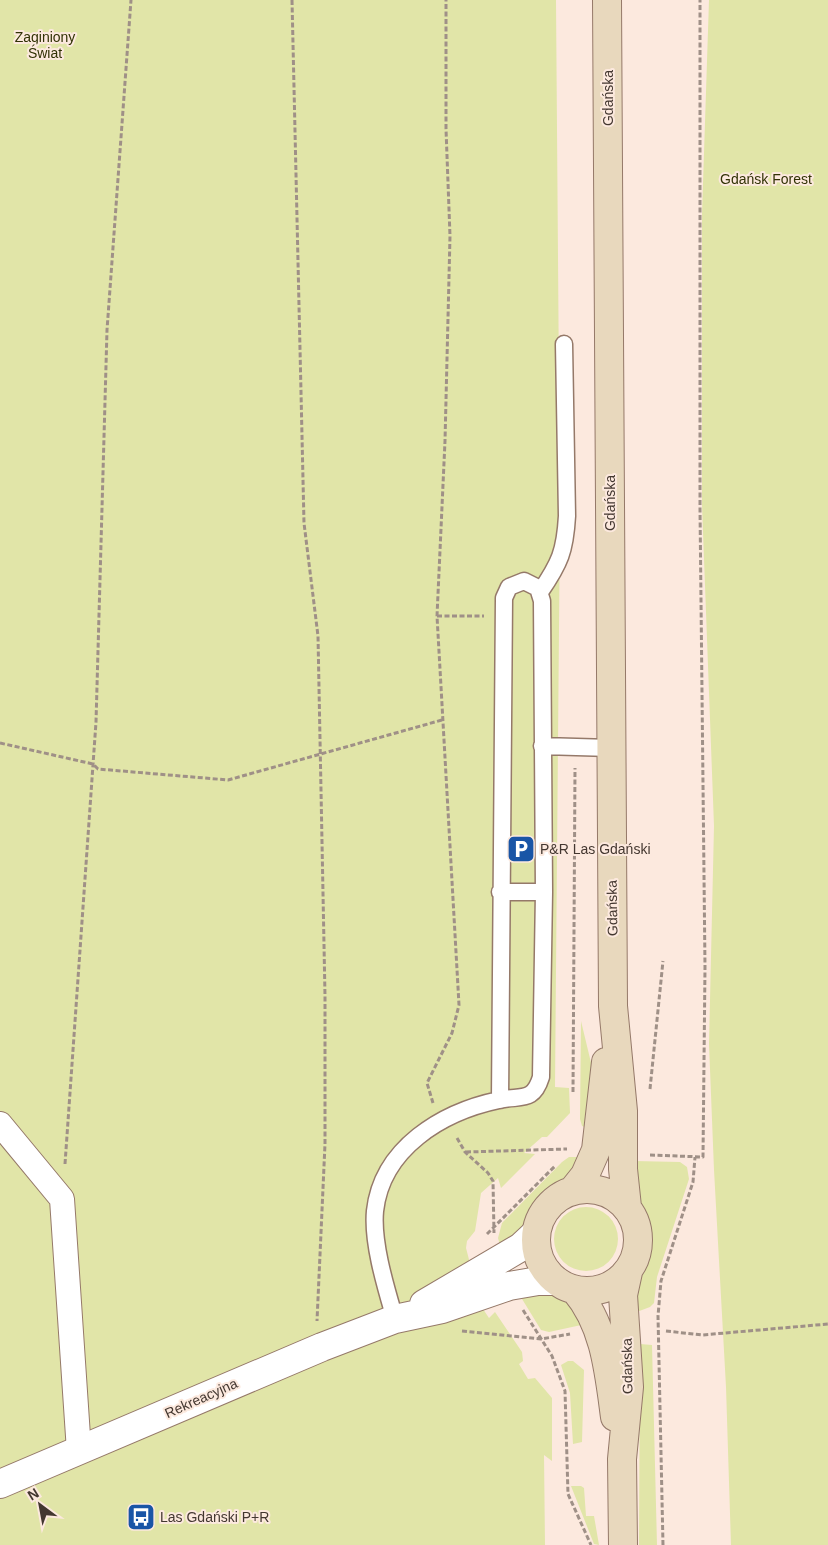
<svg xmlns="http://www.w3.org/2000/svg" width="828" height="1545" font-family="Helvetica,sans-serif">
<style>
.green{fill:#e1e5a8}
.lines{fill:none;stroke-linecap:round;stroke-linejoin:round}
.service-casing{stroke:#957969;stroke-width:19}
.pedestrian-casing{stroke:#957969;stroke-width:26}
.minor-casing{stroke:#957969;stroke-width:30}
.secondary-casing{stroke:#957969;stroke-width:30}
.path{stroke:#9f9087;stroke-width:3;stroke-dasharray:5 2.5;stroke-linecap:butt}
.service{stroke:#fff;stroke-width:16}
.pedestrian{stroke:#fff;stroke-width:24}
.minor{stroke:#fff;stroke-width:28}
.secondary{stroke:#e8d8bd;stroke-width:28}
.labels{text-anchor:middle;stroke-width:4;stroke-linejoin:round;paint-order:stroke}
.park-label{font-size:14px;fill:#313205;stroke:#fce9de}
.street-label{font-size:14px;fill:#433730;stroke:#fce9de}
.poi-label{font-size:14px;fill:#433730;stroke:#fce9de;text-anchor:start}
</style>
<rect width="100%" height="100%" fill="#fce9de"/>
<path class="green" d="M0,0H556L560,515L555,1087L569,1088L570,1113L547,1137H542L524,1153L535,1154L501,1188L498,1178L481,1193L475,1231L467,1241L466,1248L481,1306L489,1318L495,1312L522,1352L523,1361L519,1364L528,1379L535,1378L552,1398V1461L544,1455L545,1545H0Z
M709,0H828V1545H731L726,1387L714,1170L709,1044L714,826L702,505V214Z
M581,1021L593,1071L590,1129L582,1126L580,1119Z
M569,1157H584L564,1179L551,1187L539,1197L521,1229L501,1249L498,1238L502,1223L562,1162Z
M634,1161L680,1162L687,1167L689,1179L657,1277L654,1303L650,1307L634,1313L636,1284L649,1254L650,1244L646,1219L638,1199Z
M554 1239a32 32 0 1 1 64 0a32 32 0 1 1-64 0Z
M546,1292L570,1304L586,1324L549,1332L541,1330L519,1294Z
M640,1344L652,1345L657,1545H639Z
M568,1361H573L584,1370L582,1442L573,1444L570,1393L561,1365Z
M571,1486H581L584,1488L586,1516H594L599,1545L594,1544Z"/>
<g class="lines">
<defs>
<path id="service" d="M540,592C560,563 565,551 567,516L564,344
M542,746L611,748
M500,892H544
M395,1319C386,1288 372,1243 375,1211C382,1148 442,1112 499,1100C521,1095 533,1103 541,1077L544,892L542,601L538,588L524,581L509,587L504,598L500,1100"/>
<path id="pedestrian" d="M0,1124L62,1199L79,1451"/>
<path id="minor" d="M424,1304L521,1247L536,1233
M0,1484L322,1347L395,1319L442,1309L509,1286L538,1281H556"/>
<path id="secondary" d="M607,0L613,1006L623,1111V1169L627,1207
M536 1240a51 51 0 1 1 102 0a51 51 0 1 1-102 0Z
M573,1190L585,1175L596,1150L606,1062
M575,1290C605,1325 609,1372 615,1417
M623,1545L622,1459L629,1387L623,1295L628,1272"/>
</defs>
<use href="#service" class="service-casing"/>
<use href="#pedestrian" class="pedestrian-casing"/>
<use href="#minor" class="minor-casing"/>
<use href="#secondary" class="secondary-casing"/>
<path class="path" d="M292,0L304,523L318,636L325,996V1144L317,1321
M437,616H484
M0,743L93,764L98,769L228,780L442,720
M650,1089L663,961
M573,1092L575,768
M433,1103L427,1083L452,1033L459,1005L437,616L445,441L450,236L446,129V0
M457,1138L465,1152L488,1173L493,1181L494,1233
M466,1152L567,1149
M650,1155L703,1157L705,967L700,509V0
M65,1164L96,722L107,330L131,0
M487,1234L555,1166
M523,1310L552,1356L565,1391L568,1494L591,1545
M462,1331L541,1339L570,1334
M666,1331L702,1335L828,1324
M663,1545L658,1316L661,1281L693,1182L695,1157"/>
<use href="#service" class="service"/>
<use href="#pedestrian" class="pedestrian"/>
<use href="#minor" class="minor"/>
<use href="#secondary" class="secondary"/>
</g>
<defs>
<symbol id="parking-square" viewBox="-11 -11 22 22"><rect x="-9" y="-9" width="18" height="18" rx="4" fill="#1955a6" stroke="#fce9de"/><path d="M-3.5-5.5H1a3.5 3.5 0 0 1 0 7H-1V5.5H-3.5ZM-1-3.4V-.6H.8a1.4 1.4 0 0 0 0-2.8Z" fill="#fff"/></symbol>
<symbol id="bus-square" viewBox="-11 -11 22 22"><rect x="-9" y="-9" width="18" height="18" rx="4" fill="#1955a6" stroke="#fce9de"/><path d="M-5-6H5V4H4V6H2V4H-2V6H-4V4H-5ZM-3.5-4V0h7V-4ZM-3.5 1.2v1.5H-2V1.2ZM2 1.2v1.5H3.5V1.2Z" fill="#fff"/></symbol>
</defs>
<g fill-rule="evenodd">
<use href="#parking-square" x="505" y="833" width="32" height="32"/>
<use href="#bus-square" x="125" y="1501" width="32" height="32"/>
</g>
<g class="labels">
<g class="park-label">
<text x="45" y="42">Zaginiony<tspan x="45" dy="16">Świat</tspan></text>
<text x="766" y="184">Gdańsk Forest</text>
</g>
<g class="street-label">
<text transform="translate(608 98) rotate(-90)" y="5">Gdańska</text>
<text transform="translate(610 503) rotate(-90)" y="5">Gdańska</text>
<text transform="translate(612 908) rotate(-91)" y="5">Gdańska</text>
<text transform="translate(627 1366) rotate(-91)" y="5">Gdańska</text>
<text transform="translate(201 1398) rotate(-24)" y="5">Rekreacyjna</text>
</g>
<g class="poi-label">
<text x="540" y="854">P&amp;R Las Gdański</text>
<text x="160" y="1522">Las Gdański P+R</text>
</g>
</g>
<g transform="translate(40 1505) rotate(328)" stroke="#fce9de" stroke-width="4" paint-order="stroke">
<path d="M0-4L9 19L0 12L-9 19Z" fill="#433730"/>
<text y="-8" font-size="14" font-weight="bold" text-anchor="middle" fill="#433730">N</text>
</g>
</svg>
